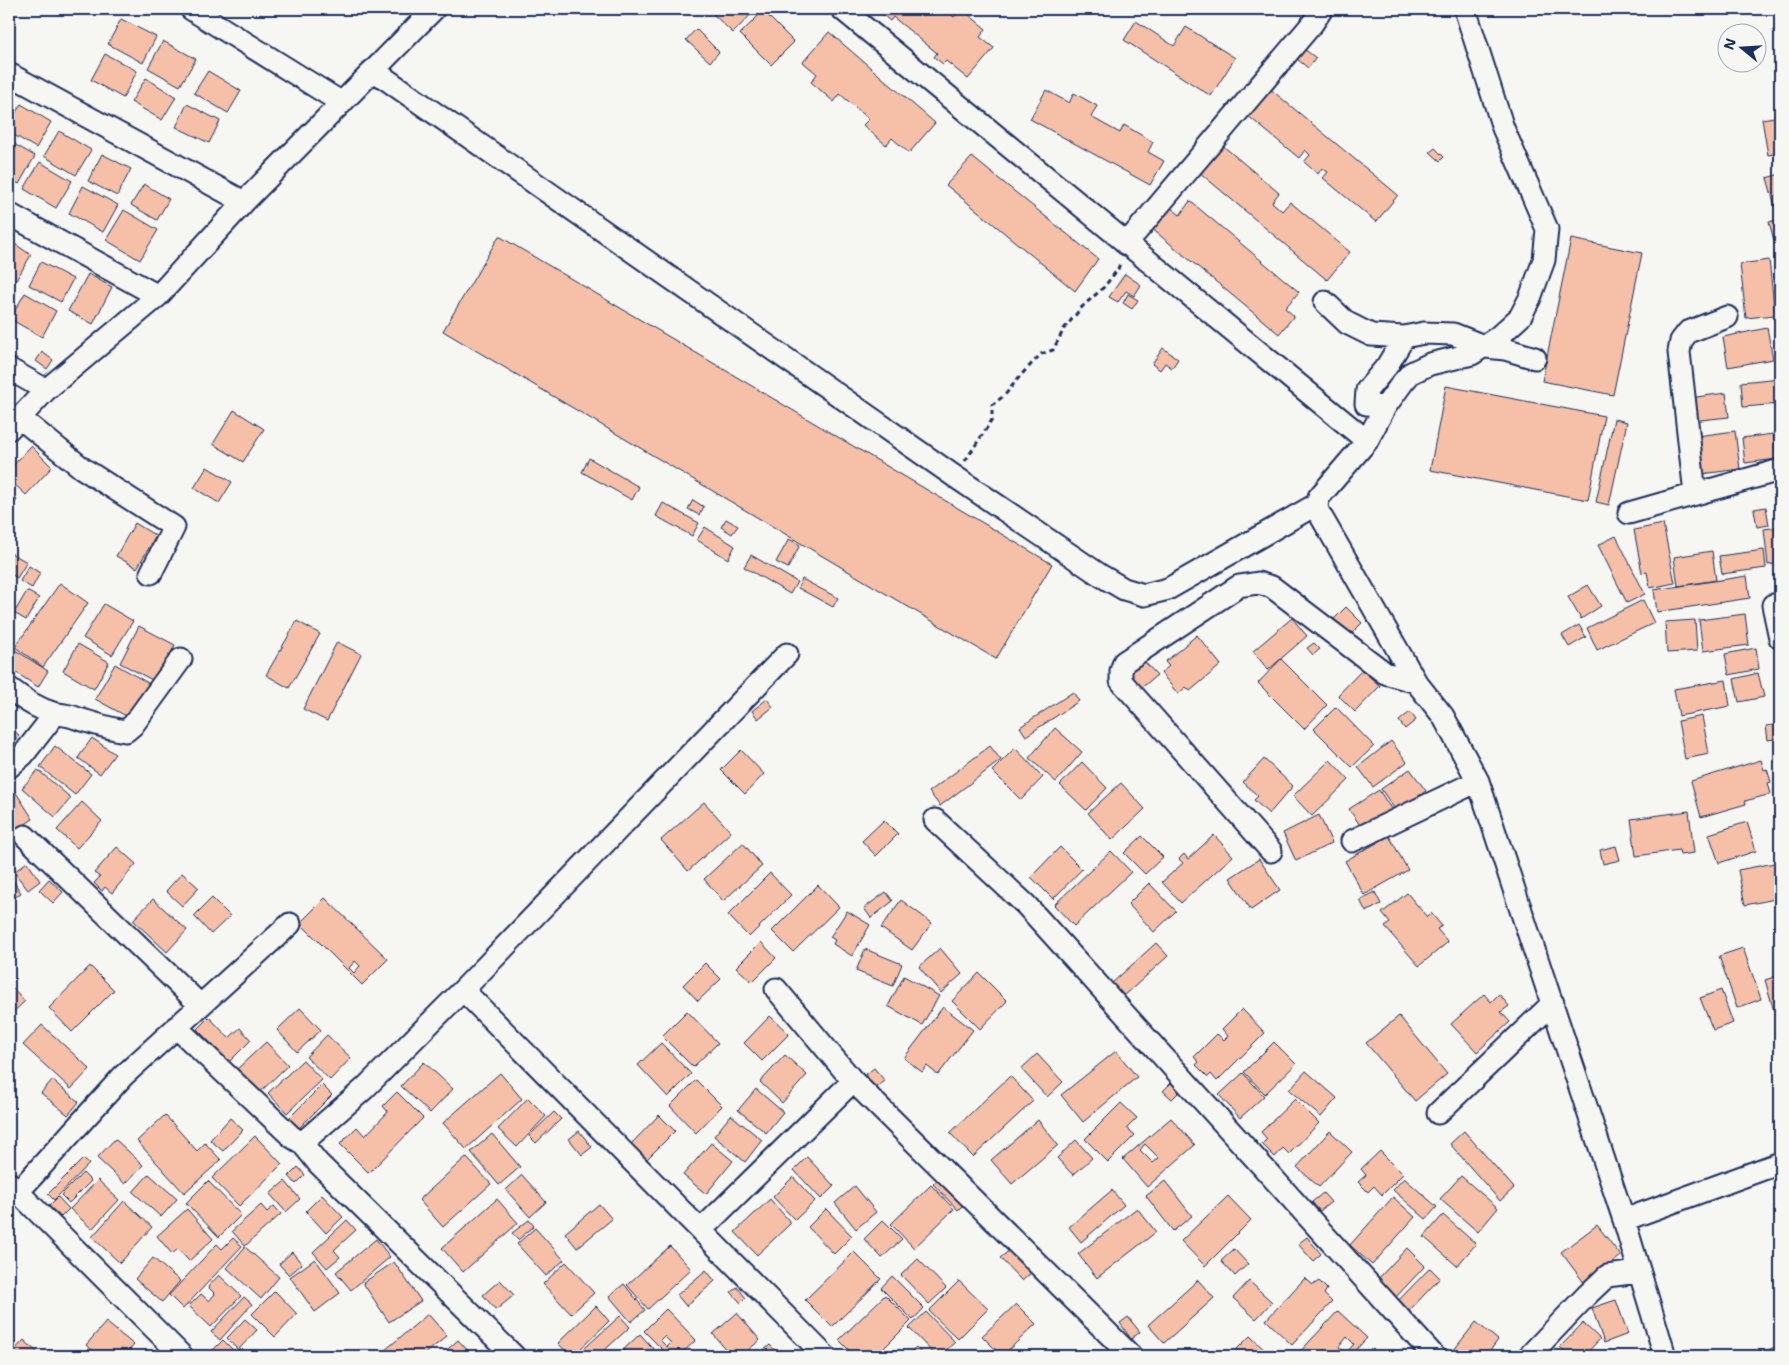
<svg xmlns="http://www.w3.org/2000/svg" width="1789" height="1365" font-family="'Shantell Sans',sans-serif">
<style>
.building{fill:#f6c0a8;stroke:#1b2f5e;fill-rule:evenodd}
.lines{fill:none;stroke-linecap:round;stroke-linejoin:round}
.minor-casing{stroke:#1b2f5e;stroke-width:25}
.path{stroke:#1b2f5e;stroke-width:3;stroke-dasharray:5 4;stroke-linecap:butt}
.minor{stroke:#f6f6f2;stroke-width:21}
</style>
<rect width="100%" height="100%" fill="#f6f6f2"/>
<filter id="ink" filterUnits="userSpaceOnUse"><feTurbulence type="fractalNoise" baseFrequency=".02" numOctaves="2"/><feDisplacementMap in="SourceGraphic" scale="10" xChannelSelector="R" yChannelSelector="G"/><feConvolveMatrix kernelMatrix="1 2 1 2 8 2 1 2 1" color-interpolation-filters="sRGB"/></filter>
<g filter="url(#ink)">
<path class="building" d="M718,9H756L733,33L713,14Z
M883,9H944L954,17L962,9L986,29L980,37L994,48L968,79L946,61L943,64L934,57L937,53L893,17L890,21L882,14L885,10Z
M763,11L794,42L771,65L740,34Z
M121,19L156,37L143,63L108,44Z
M1136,21L1174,46L1186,27L1235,58L1211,96L1124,40Z
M696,29L719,52L710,62L686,40Z
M829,32L935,123L909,153L892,138L886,145L863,125L869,119L840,94L834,102L811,82L817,74L803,62Z
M163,41L196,59L180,86L148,68Z
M1304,49L1316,58L1308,68L1297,59Z
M105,54L137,71L123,98L91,80Z
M208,71L241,91L228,113L194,93Z
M146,78L176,97L162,120L131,102Z
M1269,88L1398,195L1376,222L1323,178L1328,172L1322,168L1318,174L1304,162L1310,155L1305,150L1299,158L1247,115Z
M1046,90L1069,103L1074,93L1097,106L1091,117L1120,133L1124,125L1153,142L1148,152L1164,161L1150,185L1030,119Z
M21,104L51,122L36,148L9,132V124Z
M187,104L220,121L209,143L176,127Z
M1780,116V153L1768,155L1762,119Z
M59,131L91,150L76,175L44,156Z
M9,141L35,156L19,184L9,178Z
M1222,145L1279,193L1272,202L1282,211L1290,202L1350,252L1327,280L1199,172Z
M1435,148L1444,157L1440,161L1430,152Z
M102,154L131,169L117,196L88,181Z
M972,157L1098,259L1075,291L946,185Z
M40,162L72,181L56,208L24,189Z
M1780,174V209L1776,210L1767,178Z
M144,184L169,199L157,220L131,205Z
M83,186L118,205L103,232L69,213Z
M1190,201L1299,292L1285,308L1294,316L1279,334L1151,228L1169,206L1180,215Z
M124,210L158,230L140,260L106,240Z
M1780,219V262L1769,222Z
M499,236L1052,564L996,659L443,331Z
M1571,239L1642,253L1613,395L1542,381Z
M9,240L31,255L15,282L9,279Z
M1769,260L1775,315L1746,318L1740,264Z
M41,262L73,279L61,302L29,285Z
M1780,272V294L1774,274Z
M88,274L112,287L93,324L68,311Z
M1125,274L1141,285L1134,296L1126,291L1118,302L1109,297Z
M25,293L56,311L42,337L10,319Z
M1128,294L1138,300L1132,309L1123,303Z
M1767,328L1773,359L1728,367L1723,337Z
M1163,348L1178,359L1172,368L1165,363L1160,370L1152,364Z
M42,352L53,360L47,369L36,361Z
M1780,378V404L1743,407L1741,382Z
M1446,386L1604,416L1588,500L1430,470Z
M1726,393L1729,417L1691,421L1689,398Z
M234,410L264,429L243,462L213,444Z
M1614,419L1627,422L1609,505L1596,502Z
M1735,431L1740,469L1702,474L1697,436Z
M1773,434L1777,459L1745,463L1742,438Z
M31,446L52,467L26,495L9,479V470Z
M589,458L639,487L632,500L582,472Z
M207,467L232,482L219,503L194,488Z
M9,493L17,500L9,510Z
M693,500L704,507L699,515L688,509Z
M663,503L699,523L692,536L656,516Z
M1766,507L1769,525L1757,527L1754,509Z
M726,519L738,526L732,534L721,527Z
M135,523L156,536L137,568L116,556Z
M1663,524L1675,583L1650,588L1647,572L1642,573L1634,530Z
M705,527L735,546L728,559L697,540Z
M1780,527V563L1768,565L1764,529Z
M1616,536L1645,594L1627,603L1598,545Z
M789,539L800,545L788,568L776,562Z
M1764,550L1766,568L1722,574L1719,556Z
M1712,551L1716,580L1678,586L1674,557Z
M9,552L27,562L17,578L9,573Z
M751,555L797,582L790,594L744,567Z
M29,566L40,573L32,588L20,581Z
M1747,576L1750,598L1657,612L1654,590Z
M802,579L838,598L833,607L798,588Z
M60,583L88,603L43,667L15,647Z
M1588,585L1601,606L1581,619L1568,597Z
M27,591L39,598L26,620L14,613Z
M1643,600L1654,623L1597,650L1587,628Z
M104,604L133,621L112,655L83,638Z
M1346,607L1362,623L1350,635L1334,619Z
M1745,614L1749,645L1703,651L1699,620Z
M1292,618L1307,636L1268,670L1253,651Z
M1695,620L1697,651L1667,653L1665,622Z
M297,621L320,634L289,688L266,675Z
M1579,625L1586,637L1569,647L1562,635Z
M139,626L175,645L156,682L120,663Z
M1197,635L1221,665L1190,691L1186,687L1178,694L1161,673L1169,666L1165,662Z
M337,642L361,654L327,721L303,709Z
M1314,643L1320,649L1313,655L1307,648Z
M78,644L109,662L94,689L63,671Z
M9,646L48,671L38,687L9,668Z
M1756,648L1759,669L1729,675L1725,654Z
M1281,659L1327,705L1304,729L1258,683Z
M1143,660L1157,675L1139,690L1126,675Z
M115,664L155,687L135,721L95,699Z
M1362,670L1380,686L1355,712L1338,695Z
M1758,673L1764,697L1739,702L1734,679Z
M1726,680L1730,706L1679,716L1674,689Z
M1073,692L1079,701L1026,736L1020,727Z
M767,699L773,707L758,719L752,711Z
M1336,707L1374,746L1352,767L1314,729Z
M1410,712L1416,720L1405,729L1399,721Z
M1702,716L1709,754L1685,759L1678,721Z
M1780,724V738L1768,740L1766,726Z
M9,727L19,735L9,747Z
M1055,728L1082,752L1056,782L1029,758Z
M92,738L115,754L100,774L78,758Z
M1391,741L1407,762L1373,787L1358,767Z
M55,746L91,774L75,795L40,767Z
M990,746L1001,760L940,806L929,792Z
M1015,748L1043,777L1021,800L992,771Z
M741,750L764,774L745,794L721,770Z
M1264,759L1293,786L1269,814L1254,800L1258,796L1243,782Z
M1330,760L1349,780L1312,816L1293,796Z
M1761,760L1764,770L1767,769L1771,782L1768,783L1771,794L1745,801L1746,804L1701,817L1691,781Z
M1082,762L1107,788L1086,810L1060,785Z
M1410,769L1426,791L1396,811L1381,789Z
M38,770L71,798L55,817L22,788Z
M1121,783L1145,809L1112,840L1088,813Z
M13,788L33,819L15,831L9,820V791Z
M1379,790L1393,812L1364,831L1349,809Z
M82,802L102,821L77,848L57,830Z
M704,802L731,832L688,871L661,840Z
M1689,811L1694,853L1680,855L1679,850L1636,856L1631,819Z
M1319,815L1332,843L1296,861L1283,833Z
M884,820L898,834L876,856L862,841Z
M1747,822L1756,851L1719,863L1709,834Z
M1214,835L1233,856L1181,903L1162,882L1183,863L1179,859L1184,854L1188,859Z
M1142,836L1163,857L1145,874L1124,853Z
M1389,836L1408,870L1364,895L1345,861Z
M743,843L762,866L723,901L704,879Z
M1616,846L1620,860L1603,864L1600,850Z
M117,847L136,864L112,893L105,887L102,891L94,883L100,877L94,873Z
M1060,847L1082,869L1053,899L1031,877Z
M1111,851L1131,872L1074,926L1054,905Z
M1259,859L1280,890L1251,910L1230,878Z
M27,862L40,881L28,890L14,872Z
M1780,862V898L1745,905L1738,870Z
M182,873L199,888L182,906L166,891Z
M770,873L791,895L749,937L728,915Z
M9,874L21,893L9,902Z
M49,879L63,892L53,903L39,890Z
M1149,883L1176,911L1154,932L1128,904Z
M818,885L839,907L793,952L772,931Z
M886,892L893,901L871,918L864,908Z
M1375,892L1381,904L1366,912L1360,900Z
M1407,893L1427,917L1431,913L1442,926L1437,929L1448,942L1419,966L1385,927L1390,923L1382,913Z
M212,898L230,916L211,934L194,916Z
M325,898L388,959L362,985L300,923ZM355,961L360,966L354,973L349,968Z
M153,899L187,930L167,952L133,920Z
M901,900L932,923L912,950L881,928Z
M847,911L870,925L852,956L833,944L835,940L830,937Z
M761,942L776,958L752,982L736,967Z
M1156,943L1168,956L1123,997L1111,984Z
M940,948L962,974L941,993L919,967Z
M1743,948L1761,999L1737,1008L1719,956Z
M865,949L902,964L893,986L856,971Z
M705,963L721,979L698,1001L683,985Z
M90,966L114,990L72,1032L49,1008Z
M979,973L1007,1001L980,1029L952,1001Z
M1780,975V1009L1774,1011L1765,980Z
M904,976L939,996L922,1025L888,1006Z
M9,984L25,1001L9,1016Z
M1721,990L1733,1023L1713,1030L1700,998Z
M1484,994L1491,1002L1499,994L1509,1006L1501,1012L1510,1022L1477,1052L1451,1024Z
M943,1007L973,1030L938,1075L927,1066L922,1072L904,1058Z
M300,1008L321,1030L297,1052L277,1030Z
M1242,1009L1265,1033L1217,1081L1211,1074L1208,1077L1196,1065L1199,1062L1194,1057L1217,1034L1224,1040L1228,1036L1222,1029Z
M687,1011L718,1043L693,1067L662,1036Z
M770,1016L789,1034L762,1061L744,1043Z
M1399,1016L1447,1074L1415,1101L1366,1043Z
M209,1017L229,1038L240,1028L251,1040L229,1062L197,1029Z
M42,1025L90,1069L71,1089L23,1045Z
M327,1035L351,1058L330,1080L306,1057Z
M266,1042L288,1065L257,1095L235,1071Z
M1274,1042L1296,1064L1265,1094L1244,1072Z
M661,1043L691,1074L668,1097L638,1065Z
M1116,1051L1137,1077L1083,1122L1061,1095Z
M1037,1054L1063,1082L1047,1097L1021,1069Z
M785,1055L807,1075L782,1103L760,1082Z
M303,1060L322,1080L287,1113L268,1093Z
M424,1062L453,1089L430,1113L401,1086Z
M874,1068L885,1081L875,1088L865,1075Z
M1306,1071L1337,1098L1321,1117L1289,1090Z
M500,1073L522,1099L466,1149L443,1123Z
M1243,1073L1264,1096L1240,1118L1219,1095Z
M1010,1076L1033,1101L973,1157L950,1133Z
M52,1080L79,1102L68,1115L41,1093Z
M696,1080L722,1106L696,1133L670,1106Z
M1172,1082L1181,1090L1172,1099L1163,1091Z
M322,1085L332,1095L297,1130L287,1120Z
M756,1089L783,1112L766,1133L738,1110Z
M397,1092L423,1118L369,1173L340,1144L357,1127L365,1136L388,1112L383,1106Z
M528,1098L546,1116L517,1147L498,1129Z
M1295,1099L1319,1123L1289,1154L1283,1148L1275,1157L1262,1144L1267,1139L1261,1132Z
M1121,1103L1137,1118L1127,1128L1135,1135L1108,1162L1085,1139Z
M554,1112L561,1119L536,1143L529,1136Z
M165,1115L197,1151L205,1143L221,1160L184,1193L137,1141Z
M659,1115L675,1131L645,1161L630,1145Z
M731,1115L762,1140L745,1162L714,1136Z
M230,1118L243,1130L223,1151L210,1140Z
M1171,1118L1195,1145L1147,1187L1123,1159ZM1145,1144L1159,1158L1153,1163L1140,1150Z
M1038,1120L1058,1145L1012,1184L991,1160Z
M579,1131L592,1147L582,1155L569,1139Z
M1330,1131L1352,1152L1319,1187L1297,1167Z
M1464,1131L1514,1188L1500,1201L1450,1144Z
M492,1134L520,1167L499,1185L471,1152Z
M255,1136L282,1164L239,1206L212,1178Z
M115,1139L143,1165L125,1184L97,1158Z
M1076,1140L1092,1158L1073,1175L1057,1158Z
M711,1143L733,1161L706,1194L683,1175Z
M1380,1151L1403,1174L1382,1195L1374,1186L1368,1192L1358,1182L1366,1175L1361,1169Z
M466,1157L491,1184L443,1227L419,1200Z
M807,1157L834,1186L821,1199L794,1170Z
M83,1159L89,1164L54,1200L48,1194Z
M298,1167L305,1175L296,1184L289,1176Z
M83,1173L91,1181L69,1203L61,1195Z
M149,1174L177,1199L161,1217L133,1192Z
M522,1175L546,1202L530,1217L506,1190Z
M1461,1176L1498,1208L1478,1232L1440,1199Z
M793,1177L815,1201L795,1220L773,1197Z
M940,1178L964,1204L958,1210L933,1184Z
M1404,1178L1437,1207L1426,1219L1393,1190Z
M98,1180L119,1200L92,1229L70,1209Z
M208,1181L241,1215L219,1237L186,1203Z
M285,1181L300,1199L286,1212L270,1194Z
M1165,1181L1192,1216L1173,1231L1146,1196Z
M931,1185L954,1209L914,1248L891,1224Z
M855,1186L876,1212L856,1229L835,1203Z
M1112,1190L1124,1205L1081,1242L1069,1227Z
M1323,1193L1331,1202L1320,1211L1312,1202Z
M322,1195L343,1217L326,1233L306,1211Z
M1228,1196L1251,1220L1205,1266L1181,1241Z
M58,1197L69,1209L61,1217L49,1206Z
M1393,1197L1415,1217L1372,1265L1350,1245Z
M497,1199L518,1223L463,1272L442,1248Z
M770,1199L791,1223L757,1255L735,1232Z
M124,1201L152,1227L120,1263L92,1237Z
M599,1204L612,1219L577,1248L565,1233Z
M261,1205L267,1212L274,1206L281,1214L245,1246L232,1231Z
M1137,1208L1156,1232L1097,1278L1078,1254Z
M187,1209L213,1239L189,1261L178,1249L172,1254L157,1236Z
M826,1209L852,1236L834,1254L808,1227Z
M1443,1215L1476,1244L1457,1266L1424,1237Z
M347,1220L356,1230L334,1250L340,1257L327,1268L313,1252Z
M529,1220L534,1226L518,1240L512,1233Z
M883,1220L902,1239L882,1258L864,1239Z
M1597,1225L1621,1256L1585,1284L1561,1252Z
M535,1228L564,1260L546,1276L517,1244Z
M1307,1237L1321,1254L1313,1261L1298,1244Z
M233,1238L242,1246L183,1309L169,1295L217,1244L222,1249Z
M376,1239L390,1257L351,1290L336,1272Z
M670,1246L691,1269L648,1309L627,1285Z
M245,1247L279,1277L261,1299L227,1268Z
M1407,1248L1425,1266L1395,1298L1377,1280Z
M1234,1249L1248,1264L1235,1276L1221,1261Z
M1010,1250L1032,1272L1022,1281L1000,1258Z
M292,1252L302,1264L289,1275L279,1264Z
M854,1252L881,1279L832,1327L805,1300Z
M153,1258L180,1281L162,1302L135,1279Z
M315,1259L340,1293L315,1312L290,1277Z
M918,1259L946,1288L929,1304L901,1275Z
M394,1262L421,1301L389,1322L363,1283Z
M566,1262L594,1293L571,1314L543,1284Z
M1430,1268L1440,1278L1406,1314L1395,1304Z
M706,1270L715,1281L686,1306L677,1295Z
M219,1275L241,1296L211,1327L189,1306L201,1294L209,1301L215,1294L208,1287Z
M892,1276L924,1308L913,1320L881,1288Z
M1305,1278L1313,1285L1319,1281L1327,1289L1324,1294L1332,1302L1292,1345L1266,1320Z
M500,1280L514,1295L496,1310L483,1295Z
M1198,1280L1214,1298L1164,1343L1148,1325Z
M959,1281L988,1309L958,1339L929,1311Z
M1249,1281L1272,1302L1256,1319L1233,1298Z
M624,1284L645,1310L631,1322L609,1296Z
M737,1287L746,1298L741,1303L731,1292Z
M275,1291L297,1314L275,1337L252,1314Z
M885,1295L911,1321L876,1356H855L839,1340Z
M244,1297L252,1304L220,1340L211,1332Z
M1616,1300L1628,1334L1604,1343L1592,1308Z
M1016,1304L1036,1324L1002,1356L982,1336Z
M596,1306L609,1321L573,1356H570L558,1343Z
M666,1309L696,1340L679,1356H669L644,1331ZM664,1336L671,1343L667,1347L660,1340Z
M1338,1311L1367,1338L1350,1356H1296ZM1347,1337L1354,1344L1346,1353L1339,1347Z
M926,1312L955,1342L940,1356H936L909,1328Z
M737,1313L760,1340L741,1356H731L713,1334Z
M428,1314L447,1336L422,1356H378Z
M620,1316L630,1327L598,1356H576Z
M1128,1317L1140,1332L1131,1339L1120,1323Z
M245,1319L257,1330L238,1350L227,1338Z
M106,1322L134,1345L124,1356H100L86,1345Z
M1476,1322L1498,1340L1486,1356H1460L1453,1351Z
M1583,1323L1600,1339L1584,1356H1570L1560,1347Z
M640,1334L660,1356H629L623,1350Z
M1250,1336L1271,1356H1230Z
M24,1340L41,1356H9Z
M223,1340L239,1356H215L211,1352Z
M458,1340L473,1356H440Z
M770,1345L780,1356H757Z
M1780,1345V1356H1753Z
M916,1347L924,1356H906Z"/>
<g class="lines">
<defs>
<path id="minor" d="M191,9L342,103
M842,9L1367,441
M1465,9L1503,128L1547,229L1544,260L1530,298L1520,317L1498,337L1472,354L1430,364L1411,373L1403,382L1385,407L1367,441L1319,497L1317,504L1318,511L1416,682L1443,716L1478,781L1624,1220L1665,1356
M373,70L954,476L1100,575L1124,589L1144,595L1168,589L1317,504
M9,74L244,202
M9,214L158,296
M1126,244L1312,24L1322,9
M1325,302L1347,323L1371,335L1404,337
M9,369L46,390L158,296L244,202L434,9
M1385,407L1366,404L1367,390L1387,366L1404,337L1424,333L1453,334L1486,347L1505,349L1535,358
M20,418L82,468L174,527L151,573
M9,429L46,390
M1695,494L1679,352L1681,341L1688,332L1727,317
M1629,513L1780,470
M1773,605L1780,638
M9,688C23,699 36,708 53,713C61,715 69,715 76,718C93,723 109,729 126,731L133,725L181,659
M9,767L23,755L55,714
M935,820L1026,905L1434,1356
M25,836L200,1005
M1352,841L1478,781
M1271,851L1121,681V671L1124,662L1239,586L1258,583L1272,587L1385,673L1416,682
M776,989L853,1081L1131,1356
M463,990L825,1356
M176,1027L292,1137L302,1143L318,1163L514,1356
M1438,1113L1553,1003
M302,1143L364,1089L463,990L787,654
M9,1183L182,1356
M18,1192L123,1076L290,924
M1624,1220L1780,1163
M701,1230L853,1081
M1529,1356L1587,1295L1607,1276L1639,1272"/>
</defs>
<use href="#minor" class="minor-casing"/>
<path class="path" d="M965,461L992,420V405L1005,395L1020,376L1041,354L1053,350L1064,329L1082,307L1104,287L1118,269L1120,263"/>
<use href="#minor" class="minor"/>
</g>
</g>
<rect width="1789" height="1365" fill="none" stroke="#f6f6f2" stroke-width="30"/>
<rect x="15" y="15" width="1759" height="1335" fill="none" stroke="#1b2f5e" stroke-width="2" filter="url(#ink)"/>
<g transform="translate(1742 48) rotate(288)"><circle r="24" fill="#f6f6f2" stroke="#9ea6b7"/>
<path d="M0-4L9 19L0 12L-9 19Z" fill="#1b2f5e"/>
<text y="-8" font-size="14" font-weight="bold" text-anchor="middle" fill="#1b2f5e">N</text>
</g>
</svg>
